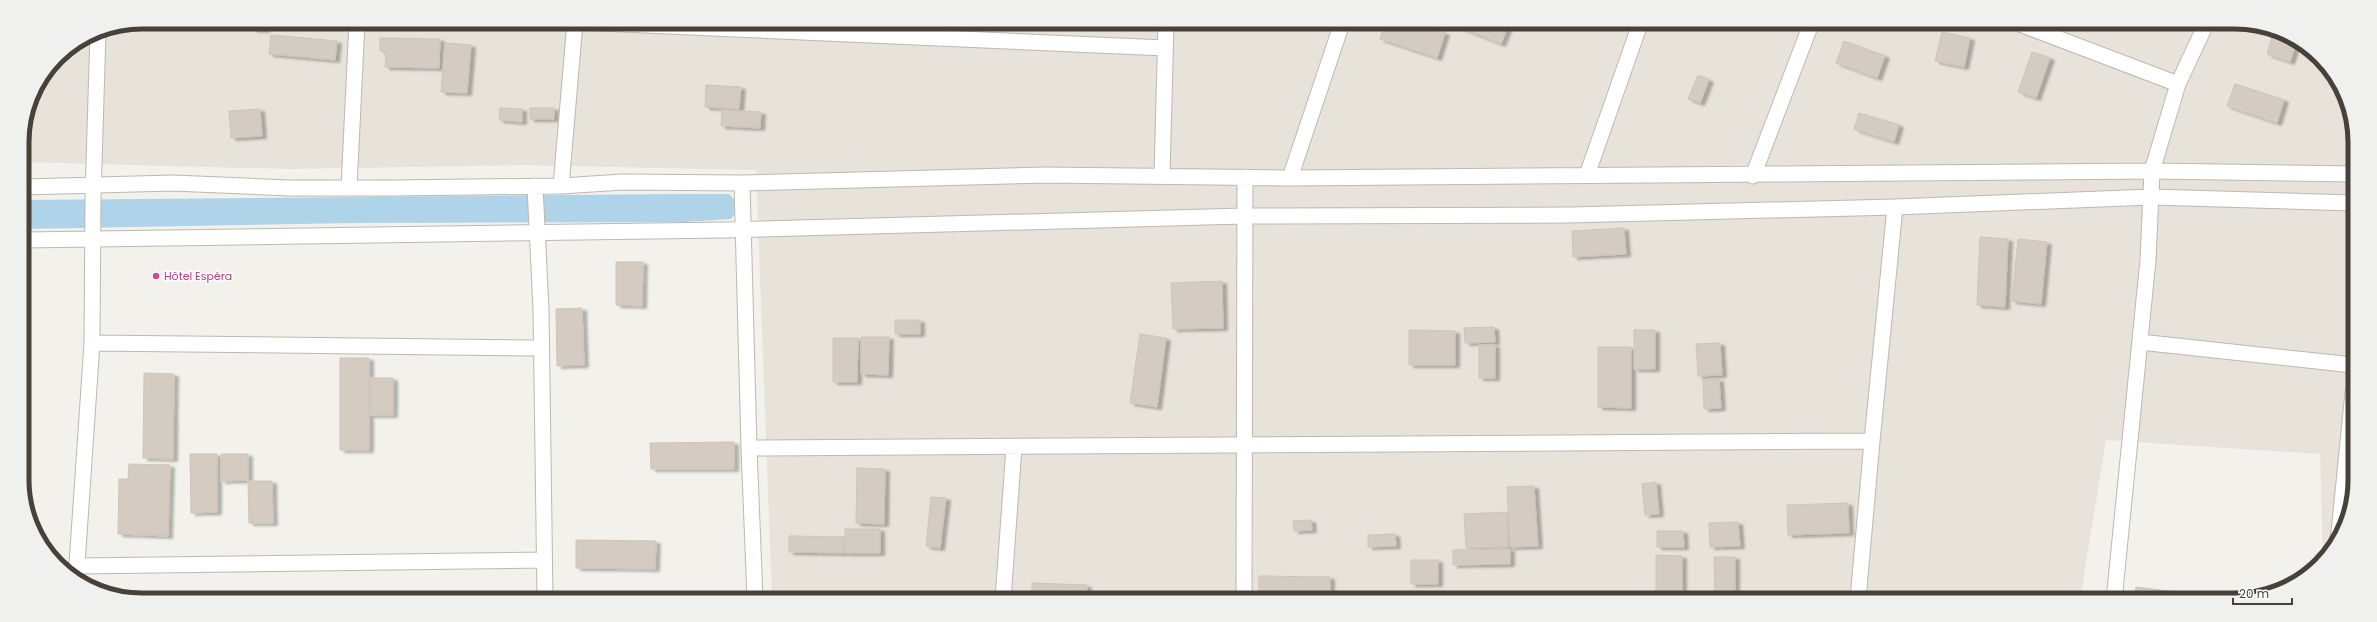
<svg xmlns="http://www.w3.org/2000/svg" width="2377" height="622" font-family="Poppins,sans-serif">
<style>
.residential{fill:#e7e2da}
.water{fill:#afd3e8}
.building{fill:#d4ccc2;stroke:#cec4b6;filter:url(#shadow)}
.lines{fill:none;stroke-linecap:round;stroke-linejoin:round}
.street-casing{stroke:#beb8ae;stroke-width:17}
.street{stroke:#fff;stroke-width:15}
.hotel-dot{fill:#d1479c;stroke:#fff;stroke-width:1.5}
.labels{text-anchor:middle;stroke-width:3;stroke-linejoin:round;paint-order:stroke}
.hotel-label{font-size:11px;fill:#b23c85;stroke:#fff;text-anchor:start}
.rim{fill:none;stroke:#47413a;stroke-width:5}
</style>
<defs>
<filter id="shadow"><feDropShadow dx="4.5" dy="2.5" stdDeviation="1" flood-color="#0004"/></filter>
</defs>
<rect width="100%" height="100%" fill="#f3f1eb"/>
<path class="residential" d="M142,22L2259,24L2295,38L2320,57L2343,89L2353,119V504L2339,540L2323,560L2320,454L2106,440L2080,600L772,598L756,170L523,165L289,169L22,162V134L31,96L57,57L96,31Z"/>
<path class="water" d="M682,194H729L740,206L731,219L684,222L355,223L23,229V200Z"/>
<path class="building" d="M252,22H266L265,30L252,29Z
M1385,23H1416L1445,33L1437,58L1380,39Z
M1448,23L1509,24L1501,44Z
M2274,30L2297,40L2290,62L2267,54Z
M1942,32L1970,38L1964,67L1935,61Z
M271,35L337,41L335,60L269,54Z
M380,38L440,39L439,68L385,67L386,52L380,51Z
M1844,41L1885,56L1877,78L1836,63Z
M445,43L471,45L467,93L441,92Z
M2032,52L2050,58L2036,98L2018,92Z
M1698,75L1709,80L1700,103L1688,99Z
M2235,84L2284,100L2277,123L2227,106Z
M706,85L741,87L739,109L705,107Z
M500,108L522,109V122L499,120Z
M530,108H554V119H530Z
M260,109L262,136L231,138L229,111Z
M722,110L761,112L760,128L721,126Z
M1859,113L1899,125L1894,142L1854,129Z
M1624,228L1626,254L1573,257L1572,231Z
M1980,237L2008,239L2005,307L1977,305Z
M2018,239L2047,242L2041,304L2012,301Z
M616,262H643L642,306L616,305Z
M1222,281L1223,328L1173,329L1171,283Z
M582,308L584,365L557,366L556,309Z
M895,320H920V334H895Z
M1494,327L1495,342L1465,343L1464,328Z
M1409,330L1455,331V365H1409Z
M1634,330H1655V369H1634Z
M1140,334L1166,338L1157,407L1130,403Z
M861,337H889L888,375L861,374Z
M833,338H858L857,382H833Z
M1720,343L1722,375L1698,376L1696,344Z
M1479,345H1495V378H1479Z
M1598,347H1631V408L1598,407Z
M340,358H369V450H340Z
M144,373L174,374L173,459L143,458Z
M370,378H393V415H370Z
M1719,379L1721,408L1704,409L1703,380Z
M734,442V469H651L650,443Z
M190,454H217V512L191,513Z
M221,454H248V480L221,481Z
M129,464L170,465L168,536L118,534L119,479H128Z
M857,468L885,469L884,524L856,523Z
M248,481H272L273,523H249Z
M1656,482L1659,514L1645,515L1642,484Z
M1534,486L1538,546L1510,547L1507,487Z
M931,497L946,498L940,548L926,546Z
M1848,503L1849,533L1788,535L1787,505Z
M1507,512L1508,547L1466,548L1464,514Z
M1311,520L1312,530L1294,531L1293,521Z
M1738,522L1740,546L1710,547L1709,523Z
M845,529H880V553H845Z
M1657,531H1683L1684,547H1657Z
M1395,534L1396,546L1368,547V535Z
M789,536L844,537V553L789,552Z
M576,540L656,541L655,569L576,568Z
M1510,549V564L1453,565V550Z
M1656,555L1682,556V592L1656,591Z
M1714,557H1735V599H1715Z
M1411,560H1438V584H1411Z
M1259,576L1330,577V599H1267V593L1259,592Z
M1032,583L1087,585L1086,599H1032Z
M2136,587L2240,600H2134Z"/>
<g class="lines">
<defs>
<path id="street" d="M578,22L1165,48
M2020,24L2178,84
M1162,175L1166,23
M1587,175L1640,24
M1753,176L1811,24
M1290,178L1342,23
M742,183L749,448L755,598
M535,186L541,309L545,598
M561,186L575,22
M23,187L173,183L289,188H393L561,186L623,182L742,183L1046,175L1290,178L2152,171L2353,174
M349,188L357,22
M23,240L725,230L1243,216L1570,215L1895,207L2151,197L2353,203
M2140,342L2353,365
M92,343L541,348
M749,448L1872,441
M2338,542L2353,392
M77,566L544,560
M76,579L92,343L93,197L98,31
M1003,599L1014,447
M1244,599L1245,177
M1858,599L1872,441L1895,207
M2114,600L2148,260L2152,171L2178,84L2206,24"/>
</defs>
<use href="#street" class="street-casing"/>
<use href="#street" class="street"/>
</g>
<circle class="hotel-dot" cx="156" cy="276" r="4"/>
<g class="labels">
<g class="hotel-label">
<text x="164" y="280">Hôtel Espéra</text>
</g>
</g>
<path d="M0 0H2377V622H0ZM142 29H2235A113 113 0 0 1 2348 142V480A113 113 0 0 1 2235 593H142A113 113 0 0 1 29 480V142A113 113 0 0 1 142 29Z" fill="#f0f0ef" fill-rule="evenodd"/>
<path class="rim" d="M142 29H2235A113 113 0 0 1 2348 142V480A113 113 0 0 1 2235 593H142A113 113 0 0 1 29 480V142A113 113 0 0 1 142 29Z"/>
<path d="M2233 598v6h59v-6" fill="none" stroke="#47413a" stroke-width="2"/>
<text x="2239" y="598" font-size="12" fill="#47413a" stroke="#ffffff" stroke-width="3" paint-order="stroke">20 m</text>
</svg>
